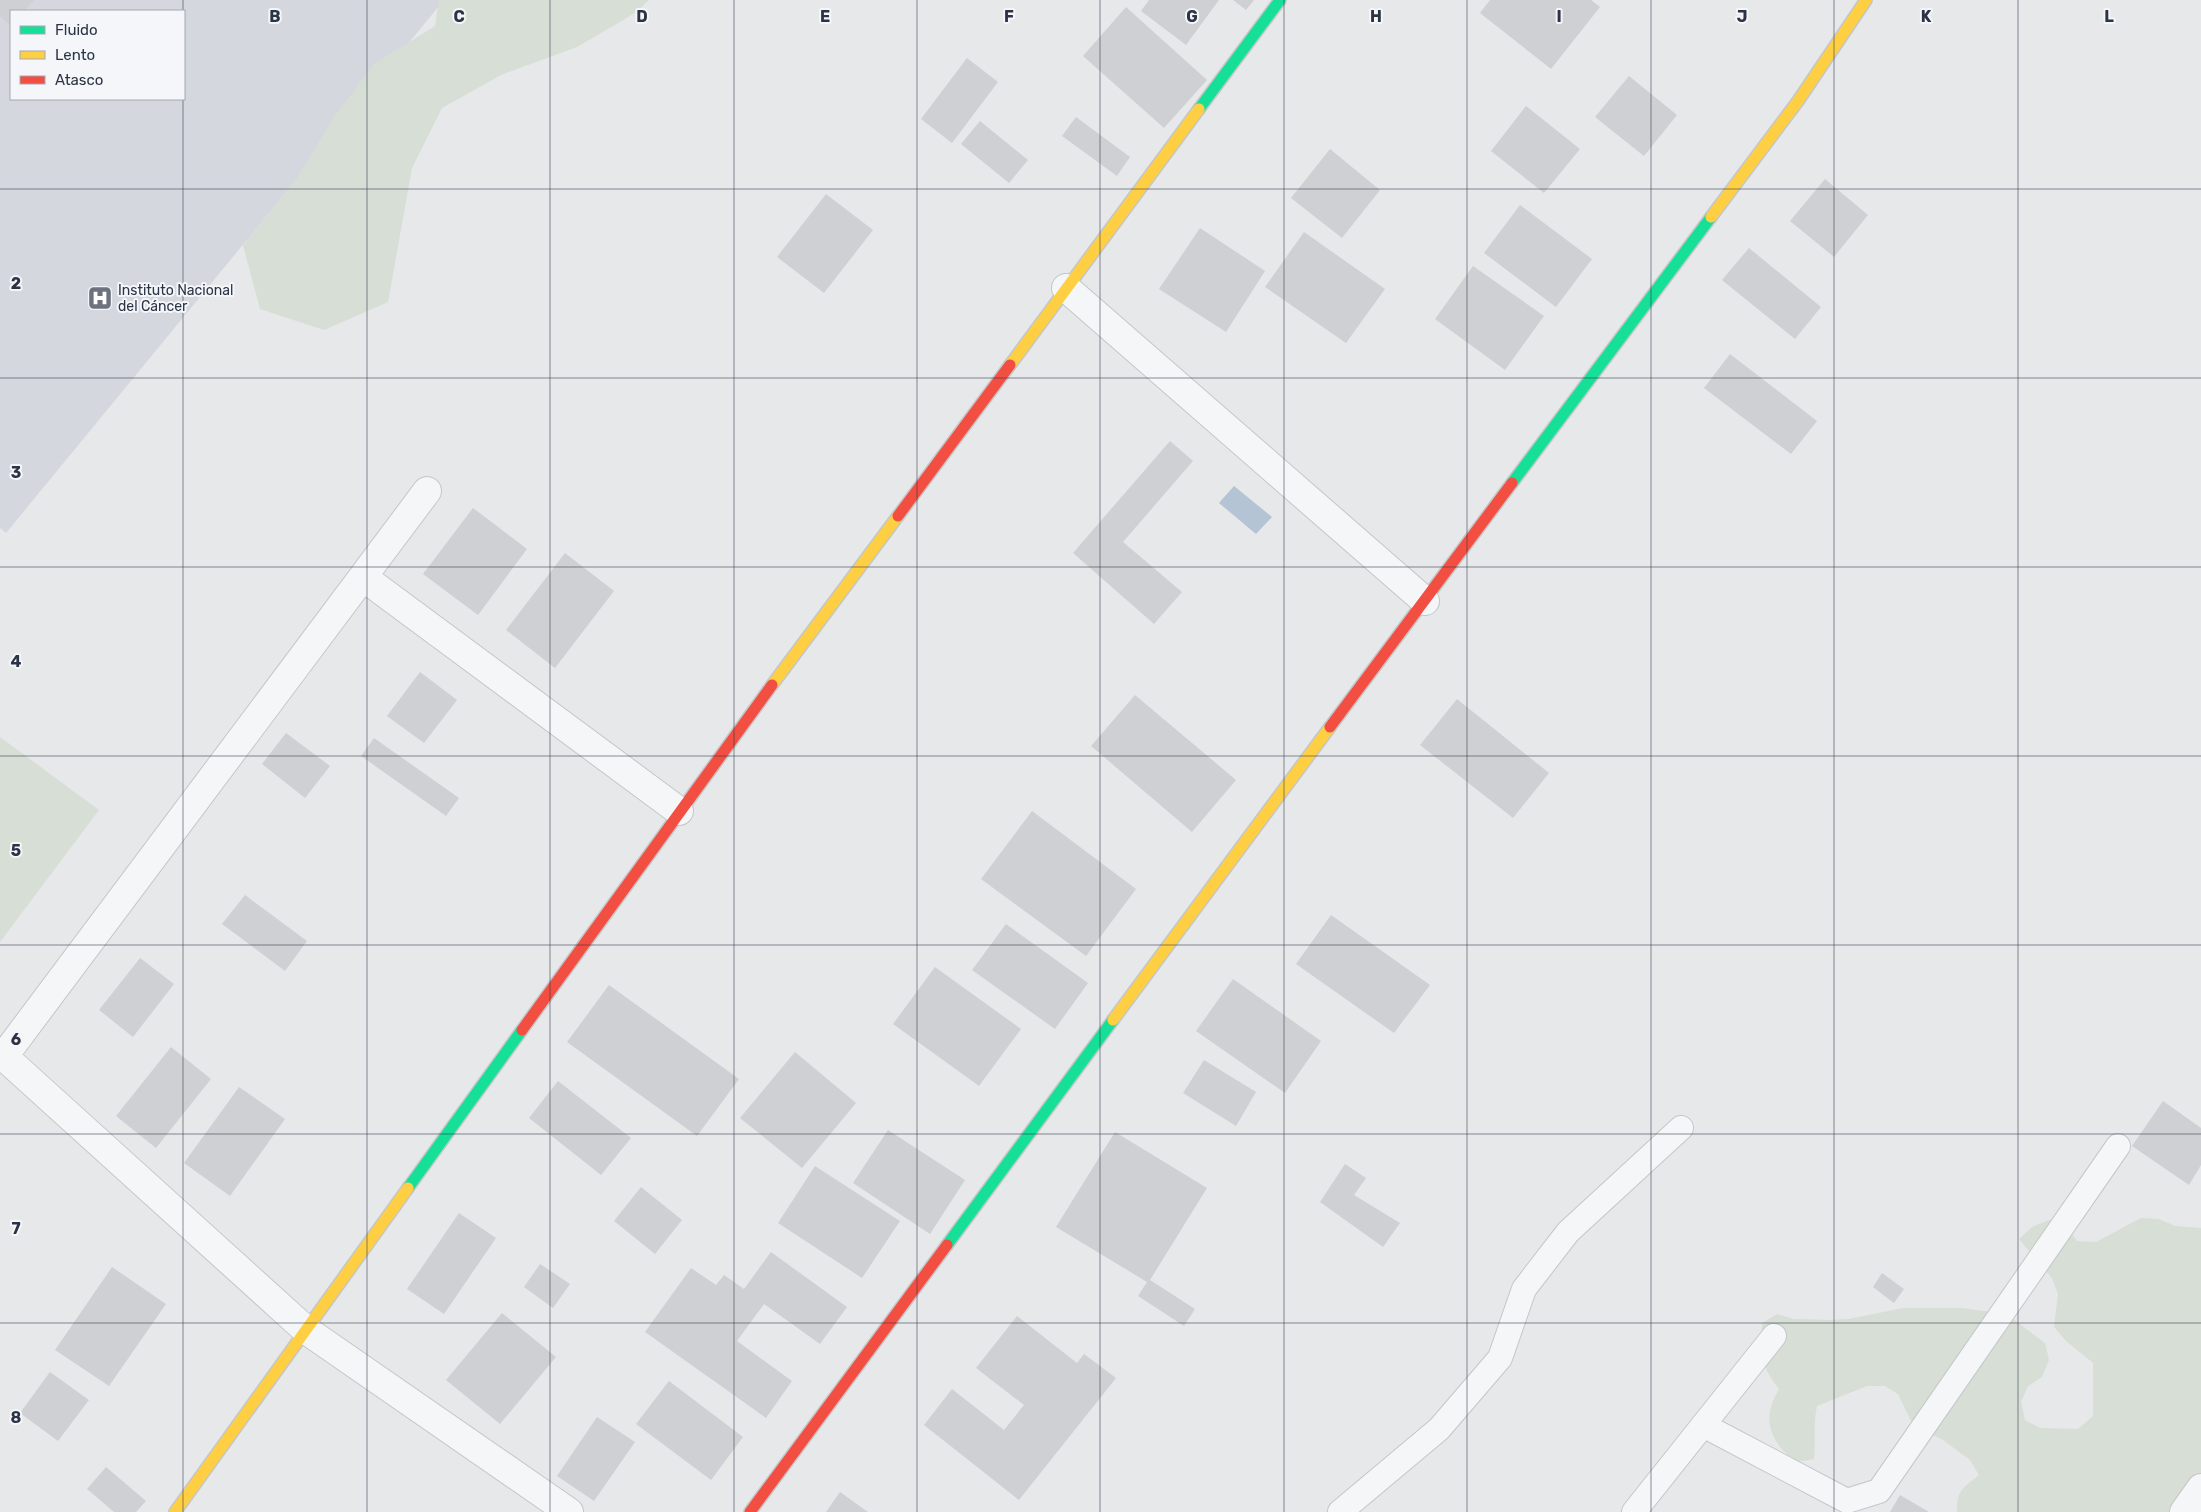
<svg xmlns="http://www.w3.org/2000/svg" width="2201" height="1512" font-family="Rubik,sans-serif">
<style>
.built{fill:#d4d7dd;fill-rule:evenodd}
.green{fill:#d6ded6}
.water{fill:#b4c4d5}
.building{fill:#ced0d3}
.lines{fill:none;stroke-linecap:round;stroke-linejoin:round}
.lane-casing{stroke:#c4c6c8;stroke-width:26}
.street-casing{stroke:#c4c6c8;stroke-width:30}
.fast-casing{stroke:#c4c6c8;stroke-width:14}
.slow-casing{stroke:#c4c6c8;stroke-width:14}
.jam-casing{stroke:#c4c6c8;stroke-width:14}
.lane{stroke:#f5f6f7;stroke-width:24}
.street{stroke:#f5f6f7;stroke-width:28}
.fast{stroke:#16e098;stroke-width:11}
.slow{stroke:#ffcf43;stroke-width:11}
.jam{stroke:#f24e42;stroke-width:11}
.grid{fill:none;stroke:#2b3445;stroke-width:1;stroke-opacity:0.55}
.labels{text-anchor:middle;stroke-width:4;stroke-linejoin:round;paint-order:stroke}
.poi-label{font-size:14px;fill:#2b3445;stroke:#f4f6f9;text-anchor:start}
.grid-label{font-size:16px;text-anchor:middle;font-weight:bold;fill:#2b3445;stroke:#f4f6f9;stroke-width:4;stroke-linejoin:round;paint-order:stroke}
</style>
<rect width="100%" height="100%" fill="#e6e8ea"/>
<path class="built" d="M0,0H444L6,533L0,528ZM11,11H184V99H11Z"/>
<path class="green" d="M439,0H649L635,13L577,47L503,74L442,108L412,168L388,302L324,330L260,309L243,245L297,178L334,117L374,64L435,26Z
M0,737L99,810L0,942Z
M2141,1218L2159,1219L2175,1226L2201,1228V1512H1957C1956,1491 1964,1487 1979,1475L1970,1460L1943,1440L1913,1425L1898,1394L1885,1386H1867L1817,1406C1813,1424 1816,1441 1814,1459C1810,1460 1803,1461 1799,1461C1792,1459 1784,1452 1780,1447C1765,1426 1767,1410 1779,1389C1759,1364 1762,1353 1762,1323L1777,1314L1793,1319L1831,1320L1849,1319L1903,1308H1962L1999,1313L2016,1321L2045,1343L2049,1360L2042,1377L2028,1386L2021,1402L2025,1420L2040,1428L2078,1429L2093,1416V1363L2066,1341L2054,1327L2058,1294L2052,1278L2019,1239L2032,1227L2049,1220L2066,1226L2077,1241L2096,1242Z"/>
<path class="water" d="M1234,486L1272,517L1256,534L1219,503Z"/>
<path class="building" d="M0,0H34L24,11H11V26L0,16Z
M1149,0H1219L1186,45L1141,11Z
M1233,0H1254L1246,10Z
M1490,0H1591L1600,7L1551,69L1480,13Z
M1126,7L1207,80L1164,128L1083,56Z
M967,58L998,82L952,143L921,119Z
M1629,76L1677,115L1644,156L1595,117Z
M1526,106L1580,149L1544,193L1491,151Z
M1076,117L1130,157L1117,176L1062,136Z
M980,121L1028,160L1009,183L961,144Z
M1330,149L1380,190L1342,238L1291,198Z
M1825,179L1868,215L1834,257L1790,221Z
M826,194L873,230L824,293L777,257Z
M1520,205L1592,259L1556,307L1484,253Z
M1200,228L1265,271L1226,332L1159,289Z
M1304,232L1385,289L1346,343L1265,287Z
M1749,248L1821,307L1795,339L1722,280Z
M1473,266L1544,316L1505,370L1435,319Z
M1730,354L1817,421L1791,454L1704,388Z
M1170,441L1193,461L1123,542L1182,592L1154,624L1073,553Z
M473,508L527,549L478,615L423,574Z
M565,553L614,591L555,668L506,630Z
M420,672L457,700L424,743L387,716Z
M1135,695L1236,780L1192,832L1091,746Z
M1457,699L1549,773L1513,818L1420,745Z
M286,733L330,766L305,798L262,764Z
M374,738L459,798L446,816L361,756Z
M1032,811L1136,889L1086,956L981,879Z
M245,895L307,941L285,971L222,924Z
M1331,915L1430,985L1394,1033L1296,964Z
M1006,924L1088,983L1055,1029L972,970Z
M140,958L174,984L133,1037L99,1010Z
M935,967L1021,1029L979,1086L893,1024Z
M1233,979L1321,1041L1285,1093L1196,1031Z
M609,985L739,1079L697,1136L567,1042Z
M171,1047L211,1079L156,1148L116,1116Z
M795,1052L856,1103L802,1168L740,1118Z
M1204,1060L1256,1092L1236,1126L1183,1093Z
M558,1081L631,1138L601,1175L529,1118Z
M239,1087L285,1119L230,1196L184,1163Z
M2163,1101L2201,1128V1165L2189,1185L2132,1146Z
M888,1130L965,1180L930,1234L853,1183Z
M1115,1132L1207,1188L1150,1280L1195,1309L1184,1326L1138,1296L1147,1282L1056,1227Z
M1345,1164L1366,1178L1354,1195L1400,1223L1383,1247L1320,1202Z
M815,1166L900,1221L862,1278L778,1223Z
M641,1187L682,1220L655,1254L614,1221Z
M459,1213L496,1238L444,1314L407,1289Z
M771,1252L847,1307L820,1344L764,1304L737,1341L792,1381L766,1418L645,1332L691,1268L716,1285L724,1275L744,1289Z
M540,1264L570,1284L553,1308L524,1287Z
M112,1267L166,1304L109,1386L55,1350Z
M1882,1273L1904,1289L1894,1303L1873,1287Z
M502,1313L556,1357L500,1424L446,1380Z
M1017,1316L1077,1363L1084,1354L1116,1378L1019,1500L924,1425L952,1389L1004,1430L1024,1405L976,1368Z
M50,1372L89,1400L58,1441L20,1413Z
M669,1381L743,1437L711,1480L636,1424Z
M597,1417L635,1442L594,1501L557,1476Z
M106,1467L146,1501L136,1512H114L87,1489Z
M840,1492L868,1512H826Z
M1900,1495L1929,1512H1890Z"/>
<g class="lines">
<defs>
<path id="lane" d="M1703,1425L1847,1501L1879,1491L2118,1146
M1340,1512L1439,1429L1500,1358L1524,1289L1568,1232L1681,1128
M1634,1512L1774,1336"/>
<path id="street" d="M1066,288L1425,601
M363,577L679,811
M0,1053L306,1330L569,1512
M4,1056L427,491
M2184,1512L2201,1488"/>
<path id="fast" d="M1199,109L1280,0
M1512,483L1711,217
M408,1188L522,1030
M947,1245L1113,1020"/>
<path id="slow" d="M1711,217L1798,101L1866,0
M1010,365L1199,109
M772,685L898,516
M1113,1020L1330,727
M175,1512L408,1188"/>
<path id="jam" d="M898,516L1010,365
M1330,727L1512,483
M522,1030L772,685
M750,1512L947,1245"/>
</defs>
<use href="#lane" class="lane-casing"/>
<use href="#street" class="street-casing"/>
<use href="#fast" class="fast-casing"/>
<use href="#slow" class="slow-casing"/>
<use href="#jam" class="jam-casing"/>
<use href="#lane" class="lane"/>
<use href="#street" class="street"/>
<use href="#fast" class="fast"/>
<use href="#slow" class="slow"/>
<use href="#jam" class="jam"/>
</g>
<path class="grid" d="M183,0V11M367,0V1512M550,0V1512M734,0V1512M917,0V1512M1100,0V1512M1284,0V1512M1467,0V1512M1651,0V1512M1834,0V1512M2018,0V1512M183,99V1512M0,189H2201M0,378H2201M0,567H2201M0,756H2201M0,945H2201M0,1134H2201M0,1323H2201"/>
<defs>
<symbol id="hospital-square" viewBox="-11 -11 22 22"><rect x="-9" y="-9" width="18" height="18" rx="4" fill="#6c737f" stroke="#f4f6f9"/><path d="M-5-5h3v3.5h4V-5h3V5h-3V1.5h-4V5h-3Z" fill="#fff"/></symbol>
</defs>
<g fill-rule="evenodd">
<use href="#hospital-square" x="86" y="284" width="28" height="28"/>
</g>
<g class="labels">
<g class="poi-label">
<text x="118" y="295">Instituto Nacional<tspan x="118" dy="16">del Cáncer</tspan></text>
</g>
</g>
<g class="grid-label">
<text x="275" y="22">B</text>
<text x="459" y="22">C</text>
<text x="642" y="22">D</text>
<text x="825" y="22">E</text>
<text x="1009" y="22">F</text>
<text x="1192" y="22">G</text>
<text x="1376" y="22">H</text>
<text x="1559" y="22">I</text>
<text x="1742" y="22">J</text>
<text x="1926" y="22">K</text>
<text x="2109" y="22">L</text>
<text x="16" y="289">2</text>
<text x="16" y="478">3</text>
<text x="16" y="667">4</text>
<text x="16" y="856">5</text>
<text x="16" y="1045">6</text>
<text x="16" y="1234">7</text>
<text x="16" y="1423">8</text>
</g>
<rect x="10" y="10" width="175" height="90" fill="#f4f6f9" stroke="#a4a8b1"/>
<rect x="20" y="26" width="25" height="8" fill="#16e098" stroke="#a4a8b1"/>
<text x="55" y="35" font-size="15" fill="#2b3445">Fluido</text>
<rect x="20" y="51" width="25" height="8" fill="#ffcf43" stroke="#a4a8b1"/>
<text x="55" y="60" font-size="15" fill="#2b3445">Lento</text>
<rect x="20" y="76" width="25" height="8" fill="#f24e42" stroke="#a4a8b1"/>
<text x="55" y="85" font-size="15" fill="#2b3445">Atasco</text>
</svg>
